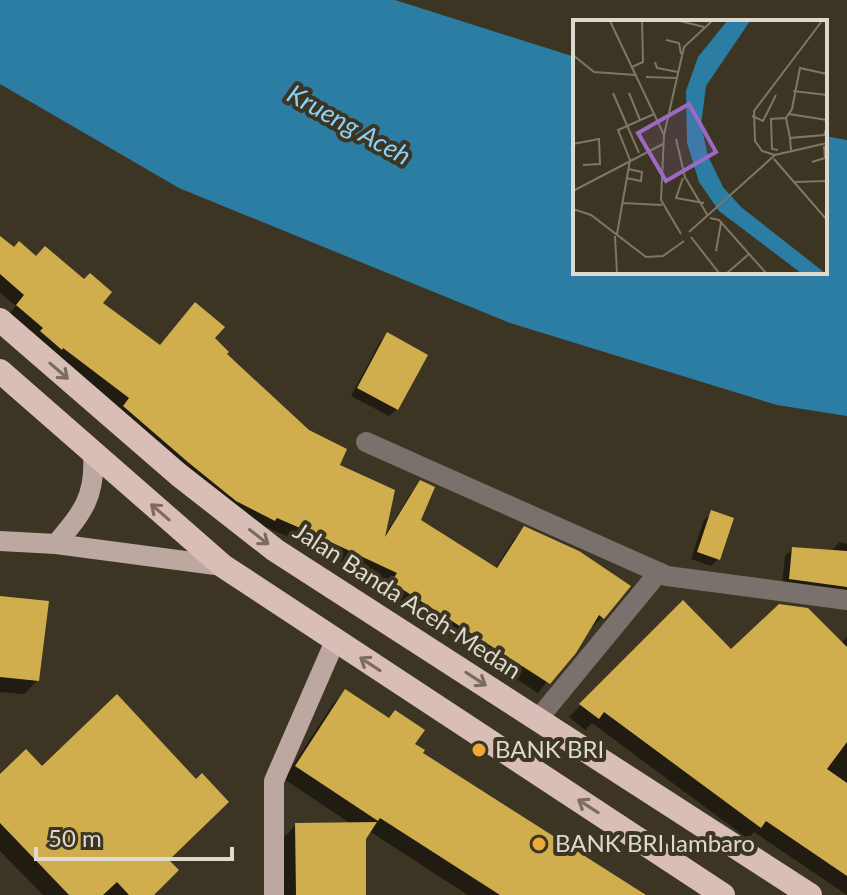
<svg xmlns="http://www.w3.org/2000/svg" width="847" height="895" font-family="Lato,sans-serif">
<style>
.water{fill:#2c7da3}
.shadow{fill:#0007}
.building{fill:#d0ad4d}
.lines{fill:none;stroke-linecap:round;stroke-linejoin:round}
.minor{stroke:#7a706c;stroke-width:20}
.major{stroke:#bda8a1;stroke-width:20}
.highway{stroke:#d8beb6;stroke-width:24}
.oneway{stroke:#7b6c5e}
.poi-dot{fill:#eca93a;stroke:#3d3523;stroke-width:3}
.labels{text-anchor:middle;stroke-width:8;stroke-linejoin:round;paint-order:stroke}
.street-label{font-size:24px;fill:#ded9ce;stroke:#3d3523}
.poi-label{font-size:24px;fill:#ded9ce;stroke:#3d3523;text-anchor:start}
.water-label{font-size:26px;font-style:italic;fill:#89d1f8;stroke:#3d3523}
.inset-road{fill:none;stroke:#7d7767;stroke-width:2}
.view{fill:#9e69c4;fill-opacity:0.15;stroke:#9e69c4;stroke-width:4}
.inset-edge{fill:none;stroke:#ded9ce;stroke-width:4}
</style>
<rect width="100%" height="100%" fill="#3d3523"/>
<path class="water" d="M0,0H395L575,57V272H825V136L847,140V416L777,405L510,323L179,188L0,84Z"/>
<path class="shadow" d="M0,239L100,303L159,347L213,338L224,355L337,466L384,537L411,493L421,483L419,520L495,569L514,539L524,529L602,617L592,627L590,626L538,693L382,593L389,584L297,541L266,527L263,530L114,417L121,409L52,357L7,316L16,306L0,293Z
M387,335L397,409L389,416L351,396L380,342Z
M712,513L719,558L711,566L691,559L704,520Z
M839,542L847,544V584H839L847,588V597L782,586L785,556L793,549L831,552Z
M0,598L38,680L24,694L0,692Z
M683,603L731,652L840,644L847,637V895L754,832L748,839L592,723L585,730L569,717Z
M345,691L420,753L642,895H468L369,831L364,838V895H282L281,840L296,825L351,824L284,779L333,704Z
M42,768L167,860L151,895H43L0,851V777Z"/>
<path class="building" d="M0,236L14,247L19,241L36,256L45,246L84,279L90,273L112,292L103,303L160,345L195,302L225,327L215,338L229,352L227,354L309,430L347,449L340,465L395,490L385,537L420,480L435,487L421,520L497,568L524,526L579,551L631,586L604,619L599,615L576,653L550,684L391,582L397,573L307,531L277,518L275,521L236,501L189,463L123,406L129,398L63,348L62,350L40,331L43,328L16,305L24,295L0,274Z
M387,332L428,355L398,410L357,388Z
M711,510L734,518L720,560L697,552Z
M792,547L847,551V587L789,579Z
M0,596L49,601L39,681L0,677Z
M683,600L731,649L779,604L808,608L847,647V742L827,769L847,783V876L766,821L761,828L604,712L599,719L579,704Z
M345,689L389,718L395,710L425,730L415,744L425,750L423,753L646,895H500L380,818L378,821L295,766Z
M117,694L196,779L202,773L229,802L169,860L179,870L154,895H129L117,882L103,895H69L0,823V774L26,749L42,766Z
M377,822L366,839V895H296L295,823Z"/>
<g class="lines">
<path class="minor" d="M366,442L667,576L847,600
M538,719L659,572"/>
<path class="major" d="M0,541L56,544L223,566
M56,544C82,513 96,497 93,454
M274,895V781L335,641"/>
<path class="highway" d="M0,320L179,475L275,550L810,895
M0,371L223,566L723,895"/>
</g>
<defs><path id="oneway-shaft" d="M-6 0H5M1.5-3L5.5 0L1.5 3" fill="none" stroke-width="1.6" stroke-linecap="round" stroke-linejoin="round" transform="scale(2)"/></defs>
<g class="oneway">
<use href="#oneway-shaft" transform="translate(59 371) rotate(41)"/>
<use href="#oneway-shaft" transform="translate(160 512) rotate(-139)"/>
<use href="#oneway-shaft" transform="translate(259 537) rotate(38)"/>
<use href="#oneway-shaft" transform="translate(370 664) rotate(-147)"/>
<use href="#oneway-shaft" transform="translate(476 679) rotate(33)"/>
<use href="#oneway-shaft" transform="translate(588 806) rotate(-147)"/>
</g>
<g class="poi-dot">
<circle cx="479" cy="750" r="8"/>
<circle cx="539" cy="844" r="8"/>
</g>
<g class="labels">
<g class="street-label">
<text transform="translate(407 601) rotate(33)" y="8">Jalan Banda Aceh-Medan</text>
</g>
<g class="poi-label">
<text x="495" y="758">BANK BRI</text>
<text x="555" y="852">BANK BRI lambaro</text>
</g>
<g class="water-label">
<text transform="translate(349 125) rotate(29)" y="9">Krueng Aceh</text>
</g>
</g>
<g transform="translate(573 20)">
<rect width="254" height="254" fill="#3d3523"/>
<path d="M154,1H177L133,66L128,105L135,136L150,167L168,187L252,253H228L146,191L126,162L114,123L113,71L125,37Z" fill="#2c7da3"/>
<path class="inset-road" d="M37,1L91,115M107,1L131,7M93,20L106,23L108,34M0,35L21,52L63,55M82,42L84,48L105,52M59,47L70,42L69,1M73,57L103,58M220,71L254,75M40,73L66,133M56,73L67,100M216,94L254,100M179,96L190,101L203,75M217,118L213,98L219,89L227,48L254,54M103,119L112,157L135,196M0,124L26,119L27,144L10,145M205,130L199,129L198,99L213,98M218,130L217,118L251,115L254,108M202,135L189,131L182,121L181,91L249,1M201,139L254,200M239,142L252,138L251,126M53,158L68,161L69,152L55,149M110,158L103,178L131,183M221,162L254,161M0,171L90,124M49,183L89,185M0,189L18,195L73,237L90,236L111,221M137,198L146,200L193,253M116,212L202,135L254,123M44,214L57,140L45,110L81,94M108,214L88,180L91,115L111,27L139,1M42,216L44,253M118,217L146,253M143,231L148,203M154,253L176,234"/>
<path class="view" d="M116,84L143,132L93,161L65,113Z"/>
<rect width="254" height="254" class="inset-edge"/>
</g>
<path d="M36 847v12h196v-12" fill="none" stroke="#ded9ce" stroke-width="4"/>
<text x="48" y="847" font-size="24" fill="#ded9ce" stroke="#3d3523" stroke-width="6" paint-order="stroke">50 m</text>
</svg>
